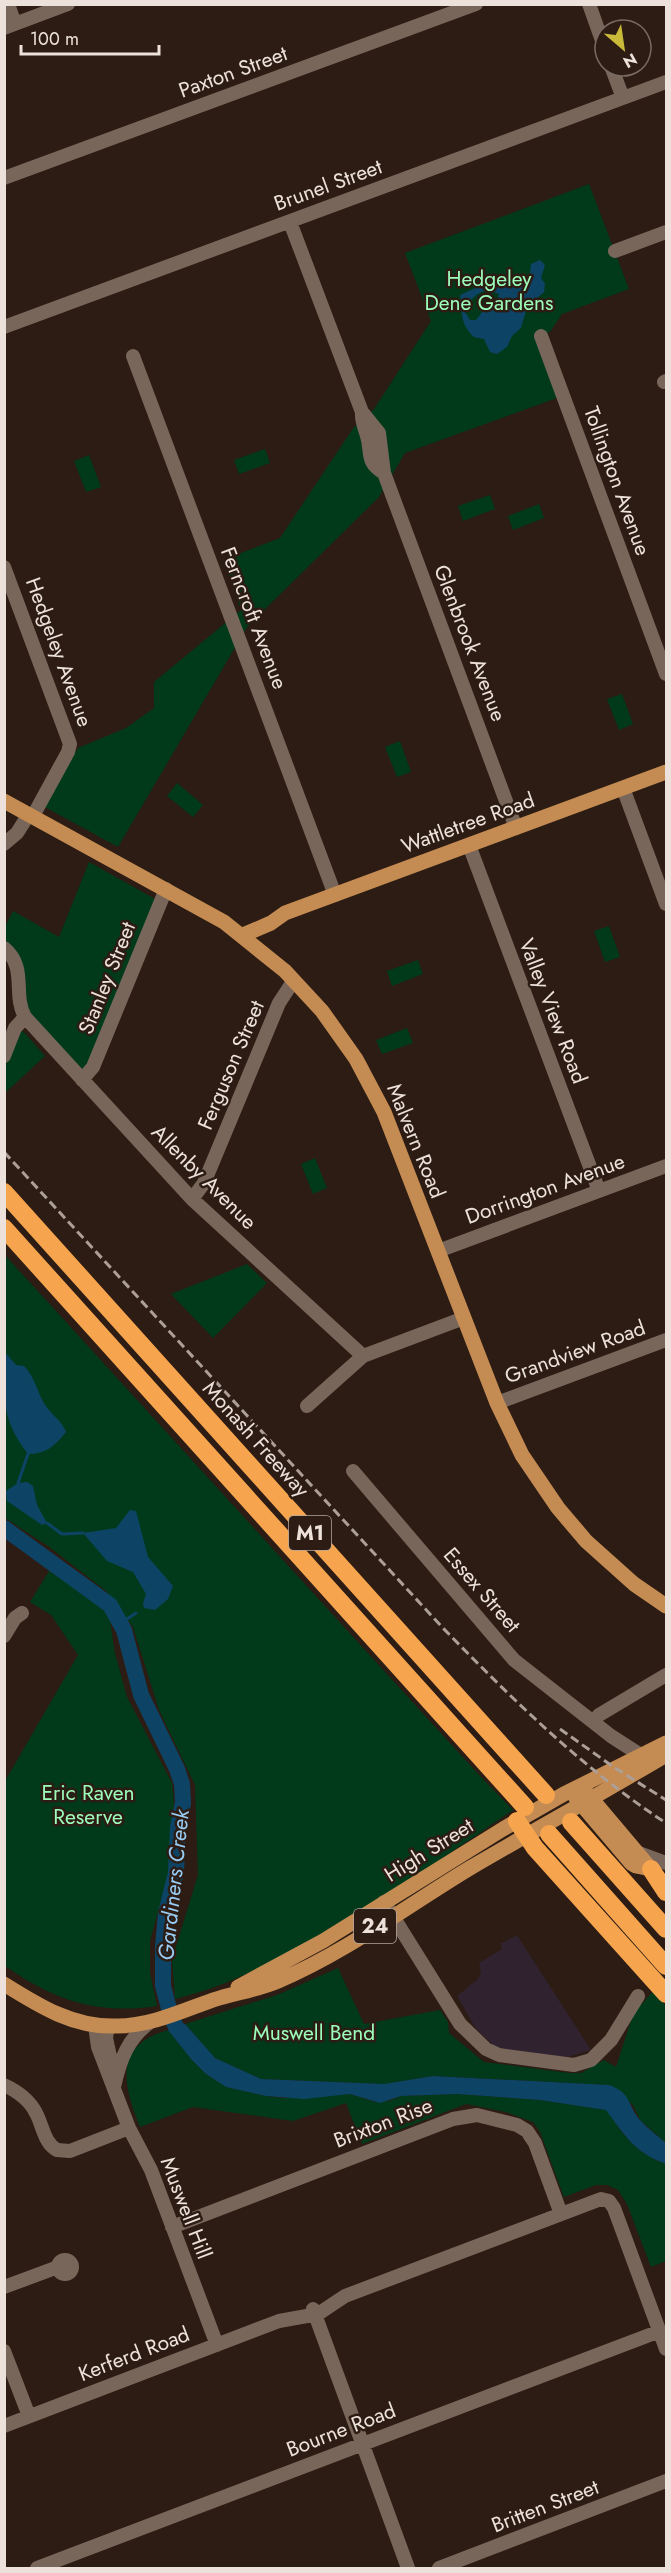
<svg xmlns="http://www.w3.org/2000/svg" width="671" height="2573" font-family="Jost,sans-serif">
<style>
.industrial{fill:#30222e}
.green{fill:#003a1b}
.water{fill:#0d4466;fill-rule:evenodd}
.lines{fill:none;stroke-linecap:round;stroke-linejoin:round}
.stream{stroke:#0d4466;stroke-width:3}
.river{stroke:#0d4466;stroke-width:16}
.minor{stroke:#79665b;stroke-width:14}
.major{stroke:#c48b53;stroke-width:15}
.highway{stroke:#f6a44e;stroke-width:18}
.rail{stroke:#ac9f98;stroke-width:3;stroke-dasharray:9 4.5;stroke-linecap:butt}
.labels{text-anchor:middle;stroke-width:5;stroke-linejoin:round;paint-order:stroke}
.shield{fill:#2c1c13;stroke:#b3a79f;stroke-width:1.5}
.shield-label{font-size:20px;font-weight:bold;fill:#ede2db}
.street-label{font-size:21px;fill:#ede2db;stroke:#2c1c13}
.park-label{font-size:21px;fill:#9cfdbb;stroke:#2c1c13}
.water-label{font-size:22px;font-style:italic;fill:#98ccf4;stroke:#2c1c13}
</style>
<rect width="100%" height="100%" fill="#2c1c13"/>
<path class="industrial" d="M517,1935L591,2050L568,2057L517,2052L494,2046L476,2029L457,1996L478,1979L481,1972L479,1963L502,1949L500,1944Z"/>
<path class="green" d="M589,184L629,289L562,314L550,332L535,337L557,398L405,453L379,497L247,627L118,847L43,806L78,748L126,728L154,708V682L241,610L223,560L280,538L354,427L374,409L431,321L405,253Z
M265,449L270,463L239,474L234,460Z
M89,455L101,487L86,492L74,461Z
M490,495L495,509L463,521L458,506Z
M539,504L544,518L513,530L508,516Z
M622,694L633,724L619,730L607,699Z
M400,741L411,772L397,777L385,747Z
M177,783L203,805L193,817L167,796Z
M89,862L157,900L88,1067L82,1069L27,1012L5,944V927L13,911L59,937Z
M609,926L620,957L605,962L594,931Z
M418,960L423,974L392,986L387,971Z
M407,1028L413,1043L382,1054L376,1040Z
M23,1031L45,1056L5,1093V1067L19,1033Z
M315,1158L327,1188L313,1194L301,1164Z
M4,1254L480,1776L513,1810C462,1846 410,1880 356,1913C299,1947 240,1984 175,1999L172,1959L198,1875L195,1785L159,1710L133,1627L117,1604L106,1591L48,1546L5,1518Z
M247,1264L267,1283L213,1338L171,1294Z
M49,1571L102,1606L110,1621L115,1653L127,1697L172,1783L174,1804L169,1871L150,1941V1973L157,2006C96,2015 54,2000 5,1966V1781L78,1655L51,1615L30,1602Z
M338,1968L364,2024L440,2010L448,2022L449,2033L484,2062L569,2073H581L604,2060L616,2067L636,2005L642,2004L653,1991L666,2006V2143L640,2120L633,2105L609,2085L433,2076L384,2084L261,2079L215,2058L185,2024L277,1995Z
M168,2030L191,2059L206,2074L226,2087L266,2096L283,2098L350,2094L375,2102L389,2101L401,2096L457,2094L540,2100L607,2110C624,2137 636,2153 666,2164V2261L651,2267L627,2204L618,2190L607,2185H596L564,2197L540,2132L533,2122L506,2112L466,2104L362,2144L346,2103L293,2121L193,2107L140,2127C123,2085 113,2045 168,2030Z"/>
<path class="water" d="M540,260L545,265L541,278L545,284L544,292L527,307L521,328L512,336L507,347L497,354L490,352L484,339L474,337C459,323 463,312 460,295L482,285L500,287L522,280L530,273L531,264ZM488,290L499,294L497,300L486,307L476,320H470L465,312C468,300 476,293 488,290Z
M4,1351L16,1365L24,1366C35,1377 37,1392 45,1405C52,1415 62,1421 66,1432C55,1446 46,1454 28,1454C0,1418 4,1395 4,1351Z
M27,1482L33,1486L37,1505L47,1523L42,1525L7,1501L6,1491L18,1483Z
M130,1510L136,1511L148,1557L173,1586L168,1599L155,1610L144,1608L143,1603L146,1594L133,1572L107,1561L83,1533L116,1528Z
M185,2024L215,2058L261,2079L384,2084L433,2076L609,2085C632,2093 627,2105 640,2120C648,2129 658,2136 666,2143V2164C635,2153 625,2136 606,2110L540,2100L457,2094L401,2096L380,2103L350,2094L304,2099L266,2096L226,2087L206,2074L191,2059L168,2030Z"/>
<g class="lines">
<path class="stream" d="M18,1483L28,1454
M47,1523L62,1534L83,1533
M121,1623L136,1613"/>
<path class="river" d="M4,1528L110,1605L124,1630L141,1695L177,1769L182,1784L183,1803L178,1827L176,1873L166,1913L163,1947V1986L171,2016L176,2027L190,2043"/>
<path class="minor" d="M8,4L15,24
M589,4L605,49
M4,28L68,4
M611,66L623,98
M4,178L476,4
M290,222L362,412C361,421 365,428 367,436C372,452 365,462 384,473
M615,251L666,232
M4,327L666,82
M541,336L666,674
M133,356L335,895
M664,382L666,381
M362,412L379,433L384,473L516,828
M4,567L70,744L68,752L33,816
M623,788L666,904
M4,844L17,833L29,814
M469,845L599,1191
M4,948C28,968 12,994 25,1017L192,1199L363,1356
M4,1056L15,1028L25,1017
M82,1080L93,1067L166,889
M192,1199L204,1183L279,1003L294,980
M438,1251L666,1166
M497,1403L666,1340
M307,1406L363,1356L464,1318
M353,1471L514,1660L611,1736L642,1756
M4,1636L15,1618L22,1613
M593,1722L599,1715L666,1675
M639,1853L666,1863
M384,1902L460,2024L486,2049L499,2055L574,2065L591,2060L611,2040L638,1996
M95,2026L98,2047L103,2060L129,2128L151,2170L217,2345
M108,2026L106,2038L111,2061
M4,2085C17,2091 30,2101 36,2113C43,2126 44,2143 57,2150L70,2151L129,2128
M114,2087C120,2060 128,2037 152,2021
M172,2227L453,2119L477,2115L517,2125L527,2131L535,2143L561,2214
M58 2267a7 7 0 1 1 14 0a7 7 0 1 1-14 0Z
M4,2287L58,2267
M313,2309L408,2568
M4,2351L29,2416
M4,2426L279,2321L318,2314L345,2296L601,2199L609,2201L614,2208L666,2349
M37,2568L660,2331
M439,2568L666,2481"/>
<path class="major" d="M4,801L224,922L285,971L322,1011L356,1059L384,1112L497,1403L522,1455L558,1508L586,1541L634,1584L666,1606
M243,935L271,923L285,913L666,772
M586,1792L651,1869
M576,1798L631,1863L636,1866L651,1869
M4,1984C39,2006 74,2028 117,2026C150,2026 182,2011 213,2000C234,1993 257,1990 278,1981C346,1952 407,1906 470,1868C535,1830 602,1793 666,1755
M238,1987L323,1941L503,1829L564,1794L666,1743"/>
<path class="highway" d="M4,1192L546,1795
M4,1228L525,1807
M517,1821L535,1848L666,1994
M571,1822L666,1929
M549,1834L666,1966
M651,1869L666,1892"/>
<path class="rail" d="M4,1152L442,1627C511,1698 583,1769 666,1823
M560,1729L615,1768L666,1800"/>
</g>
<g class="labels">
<g class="shield">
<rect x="289" y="1516" width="42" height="34" rx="4.5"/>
<rect x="354" y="1909" width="42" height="34" rx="4.5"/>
</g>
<g class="shield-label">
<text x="310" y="1540">M1</text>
<text x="375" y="1933">24</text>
</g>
<g class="street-label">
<text transform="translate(233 72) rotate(-20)" y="7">Paxton Street</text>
<text transform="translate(328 185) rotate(-20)" y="7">Brunel Street</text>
<text transform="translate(617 481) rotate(70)" y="7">Tollington Avenue</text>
<text transform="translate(254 618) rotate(69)" y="7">Ferncroft Avenue</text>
<text transform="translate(470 643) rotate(69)" y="7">Glenbrook Avenue</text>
<text transform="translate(59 652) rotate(70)" y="7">Hedgeley Avenue</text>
<text transform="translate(468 823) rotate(-20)" y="7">Wattletree Road</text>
<text transform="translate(107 978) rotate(-68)" y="7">Stanley Street</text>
<text transform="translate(553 1011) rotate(69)" y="7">Valley View Road</text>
<text transform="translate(231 1065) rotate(-67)" y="7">Ferguson Street</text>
<text transform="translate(416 1141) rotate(68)" y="7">Malvern Road</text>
<text transform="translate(204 1177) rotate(45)" y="7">Allenby Avenue</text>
<text transform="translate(545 1189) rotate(-20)" y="7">Dorrington Avenue</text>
<text transform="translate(575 1352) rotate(-20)" y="7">Grandview Road</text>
<text transform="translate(256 1439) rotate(48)" y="7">Monash Freeway</text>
<text transform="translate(482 1590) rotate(49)" y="7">Essex Street</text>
<text transform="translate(429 1850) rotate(-32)" y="7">High Street</text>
<text transform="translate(383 2123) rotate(-21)" y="7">Brixton Rise</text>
<text transform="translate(186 2208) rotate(69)" y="7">Muswell Hill</text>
<text transform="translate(134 2354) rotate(-21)" y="7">Kerferd Road</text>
<text transform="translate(341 2430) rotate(-21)" y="7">Bourne Road</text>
<text transform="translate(545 2506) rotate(-21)" y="7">Britten Street</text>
</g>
<g class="park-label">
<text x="489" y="286">Hedgeley<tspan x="489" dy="24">Dene Gardens</tspan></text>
<text x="88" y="1800">Eric Raven<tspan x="88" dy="24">Reserve</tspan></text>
<text x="314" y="2040">Muswell Bend</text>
</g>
<g class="water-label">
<text transform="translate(173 1885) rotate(-84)" y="8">Gardiners Creek</text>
</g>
</g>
<rect width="671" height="2573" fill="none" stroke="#ede2db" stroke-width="12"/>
<g transform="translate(623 48) rotate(151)"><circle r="28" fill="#2c1c13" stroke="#796b63" stroke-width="1.5"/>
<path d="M0-4.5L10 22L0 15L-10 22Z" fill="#caba3a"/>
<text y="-9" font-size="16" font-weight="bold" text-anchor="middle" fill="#ede2db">N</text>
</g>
<path d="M21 45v9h138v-9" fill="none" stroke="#ede2db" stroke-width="3"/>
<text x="30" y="45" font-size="18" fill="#ede2db" stroke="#2c1c13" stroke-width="4.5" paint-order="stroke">100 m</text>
</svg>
